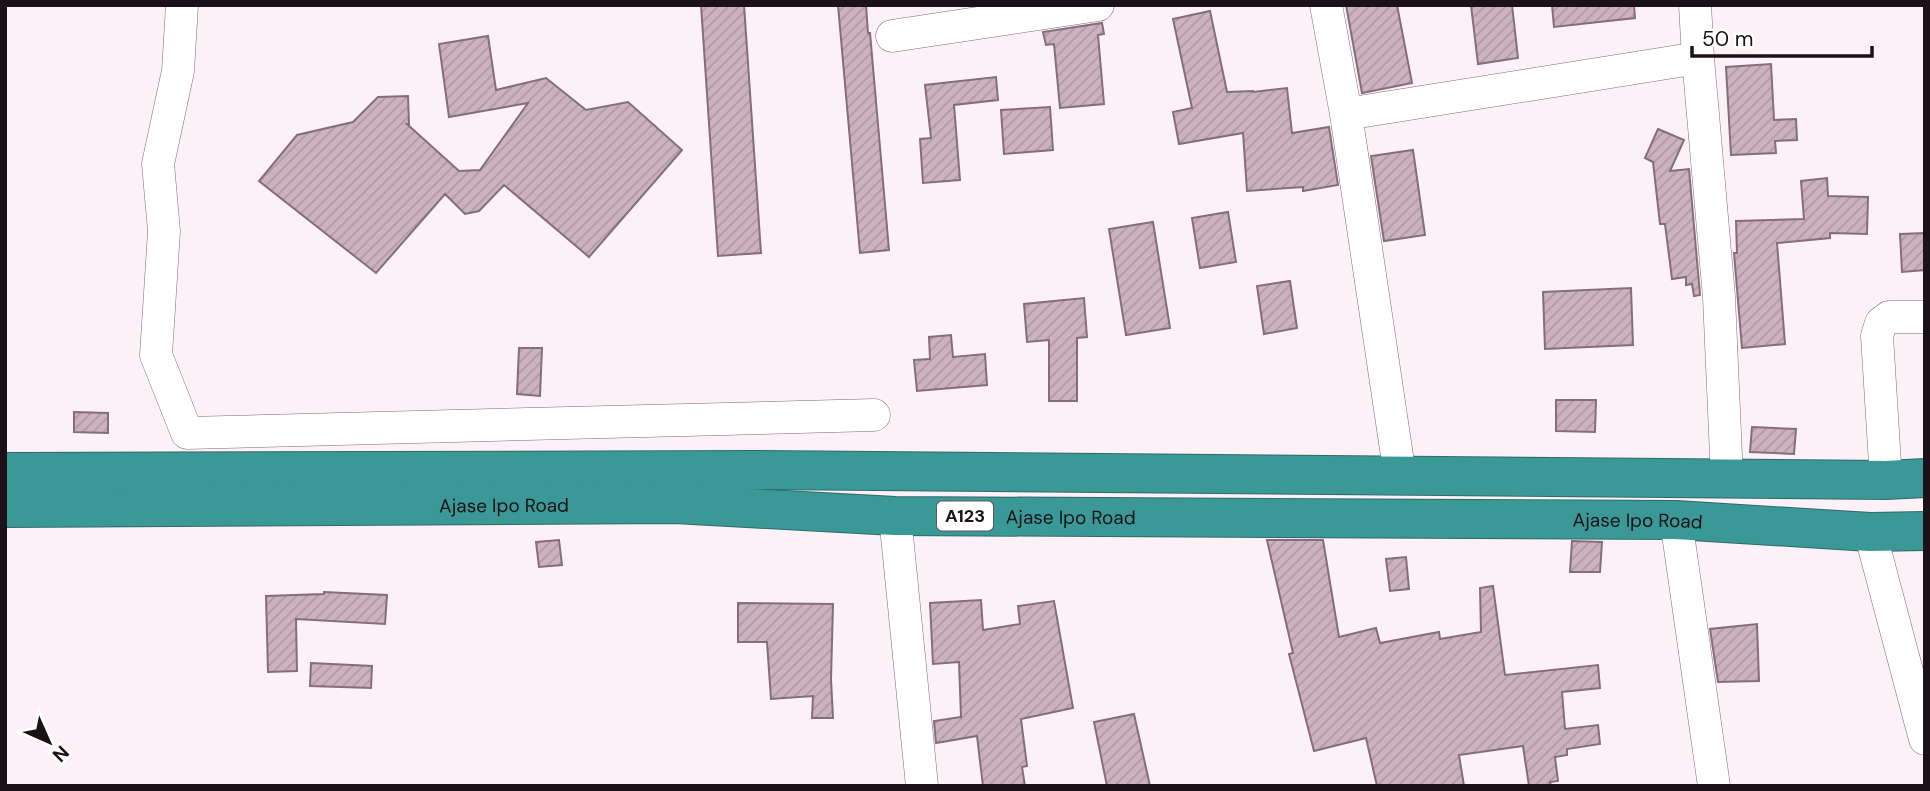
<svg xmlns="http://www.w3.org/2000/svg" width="1930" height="791" font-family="'DM Sans',sans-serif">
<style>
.building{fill:url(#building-hatch);stroke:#856e7a;stroke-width:2}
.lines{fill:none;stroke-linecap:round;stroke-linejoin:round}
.minor-casing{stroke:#806975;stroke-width:33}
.highway-casing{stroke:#2f6a6a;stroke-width:40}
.minor{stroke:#fff;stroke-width:32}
.highway{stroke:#3a9997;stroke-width:38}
.labels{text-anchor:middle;stroke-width:5;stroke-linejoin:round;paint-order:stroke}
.shield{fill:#fff;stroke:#5f595c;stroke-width:2}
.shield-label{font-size:18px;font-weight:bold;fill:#1a1216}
.street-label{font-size:19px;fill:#1a1216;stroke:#fff}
</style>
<defs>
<pattern id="building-hatch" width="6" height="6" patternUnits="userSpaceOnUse" patternTransform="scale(1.75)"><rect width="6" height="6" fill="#ccb2bf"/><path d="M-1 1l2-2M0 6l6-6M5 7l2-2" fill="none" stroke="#af98a3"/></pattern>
</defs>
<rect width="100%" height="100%" fill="#fcf1f6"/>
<path class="building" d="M701,5H744L761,253L718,256Z
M838,5H866L868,33H870L889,250L860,253Z
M1346,5H1397L1412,83L1362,93Z
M1471,5H1512L1518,58L1478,64Z
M1552,5H1634L1635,18L1554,27Z
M1210,11L1227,92L1253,91V92L1287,88L1292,133L1329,127L1338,185L1303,191V187L1247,191L1243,133L1179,144L1173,112L1192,108L1173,19Z
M1102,23L1104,34L1098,35L1104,104L1060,108L1054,44L1046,45L1043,32Z
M488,36L496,90L546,78L586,110L628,102L682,150L589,257L504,185L479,211L465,214L445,194L376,273L259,181L297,135L353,122L378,97L408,96L409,124H407L459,171L480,170L528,103L449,117L439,44Z
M1771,64L1774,120L1796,119L1797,140L1775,141L1776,153L1731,155L1726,67Z
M996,77L998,100L954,105L960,180L923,183L920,139L931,138L925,85Z
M1050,107L1053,150L1004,154L1001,110Z
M1658,129L1684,140L1670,171L1689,169L1700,295L1694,296L1692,284L1686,285V277L1672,279L1665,224H1660L1653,162L1645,158Z
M1413,150L1425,235L1384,241L1371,156Z
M1827,178L1828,196L1868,197L1867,234L1830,233V238L1777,243L1785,344L1742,348L1734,253H1737L1736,221L1804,219L1801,181Z
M1228,212L1236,262L1200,268L1192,218Z
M1153,222L1170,328L1126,335L1109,229Z
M1925,233V270L1902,272L1900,234Z
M1290,281L1297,328L1264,334L1257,286Z
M1631,288L1633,345L1545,349L1543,292Z
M1084,298L1087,337L1077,338V401H1049V340L1027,342L1024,304Z
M951,335L953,357L985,354L987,385L917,391L914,360L930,359L929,337Z
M519,348H542L540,396L517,394Z
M1556,400H1596L1595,432L1556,431Z
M74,412L108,413V433L74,432Z
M1752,427L1796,429L1794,454L1750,452Z
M559,540L562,565L539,567L536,542Z
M1267,540H1323L1339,637L1376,628L1380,643L1439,632L1440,639L1481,632L1480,588L1493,586L1505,675L1598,665L1600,688L1562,692L1565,729L1598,725L1600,744L1567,749V755L1555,757L1558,781L1550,782L1551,786H1529L1523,746L1459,755L1464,786H1377L1366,738L1314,751L1289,654L1293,653Z
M1572,541L1602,542L1600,572H1570Z
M1406,557L1409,589L1390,591L1386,559Z
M324,592L387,595L385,624L296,619L297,671L268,672L266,596L324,594Z
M981,600L983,630L1020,624L1018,606L1054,601L1073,708L1021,719L1027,766L1022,767L1025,786H983L977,736L936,743L934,721L961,717L959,662L933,664L930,603Z
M738,603L833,604L831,679L833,718H812L813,696L771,699L767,642H738Z
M1757,624L1759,681L1718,682L1710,629Z
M311,663L372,666L371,688L310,686Z
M1134,714L1150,786H1107L1094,722Z"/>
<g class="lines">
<defs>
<path id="minor" d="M182,5L178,71L158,164L164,231L156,355L187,433L874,415
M1326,5L1346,114L1400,476
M1695,5L1698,58L1719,297L1727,479
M892,36L1098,5
M1346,114L1698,58
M1886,480L1877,336L1881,323L1889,317H1925
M895,516L922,786
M1676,520L1714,786
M1870,532L1925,739"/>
<g id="highway">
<path d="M5,472L751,470L1886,480L1925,478"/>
<path id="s1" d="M5,508L675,504L895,516L1676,520L1870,532L1925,531"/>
</g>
</defs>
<use href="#minor" class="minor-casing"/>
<use href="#highway" class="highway-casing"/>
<use href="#minor" class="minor"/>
<use href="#highway" class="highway"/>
</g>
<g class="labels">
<rect class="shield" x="937" y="501.5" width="56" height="29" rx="5"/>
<g class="shield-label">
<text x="965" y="522">A123</text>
</g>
<g class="street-label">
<text dy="7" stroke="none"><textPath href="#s1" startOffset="499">Ajase Ipo Road</textPath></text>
<text dy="7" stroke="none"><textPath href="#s1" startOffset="1066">Ajase Ipo Road</textPath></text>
<text dy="7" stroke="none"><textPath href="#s1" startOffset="1633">Ajase Ipo Road</textPath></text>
</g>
</g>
<rect width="1930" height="791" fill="none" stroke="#1a1216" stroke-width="14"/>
<g transform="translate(49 742) rotate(135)" stroke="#ffffff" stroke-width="5" paint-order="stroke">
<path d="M0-5L12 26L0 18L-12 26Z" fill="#1a1216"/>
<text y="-10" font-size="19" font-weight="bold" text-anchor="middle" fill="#1a1216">N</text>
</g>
<path d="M1692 46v10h180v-10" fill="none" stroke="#1a1216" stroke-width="3.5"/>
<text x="1702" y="46" font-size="21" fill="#1a1216" stroke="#ffffff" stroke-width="5" paint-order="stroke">50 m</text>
</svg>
